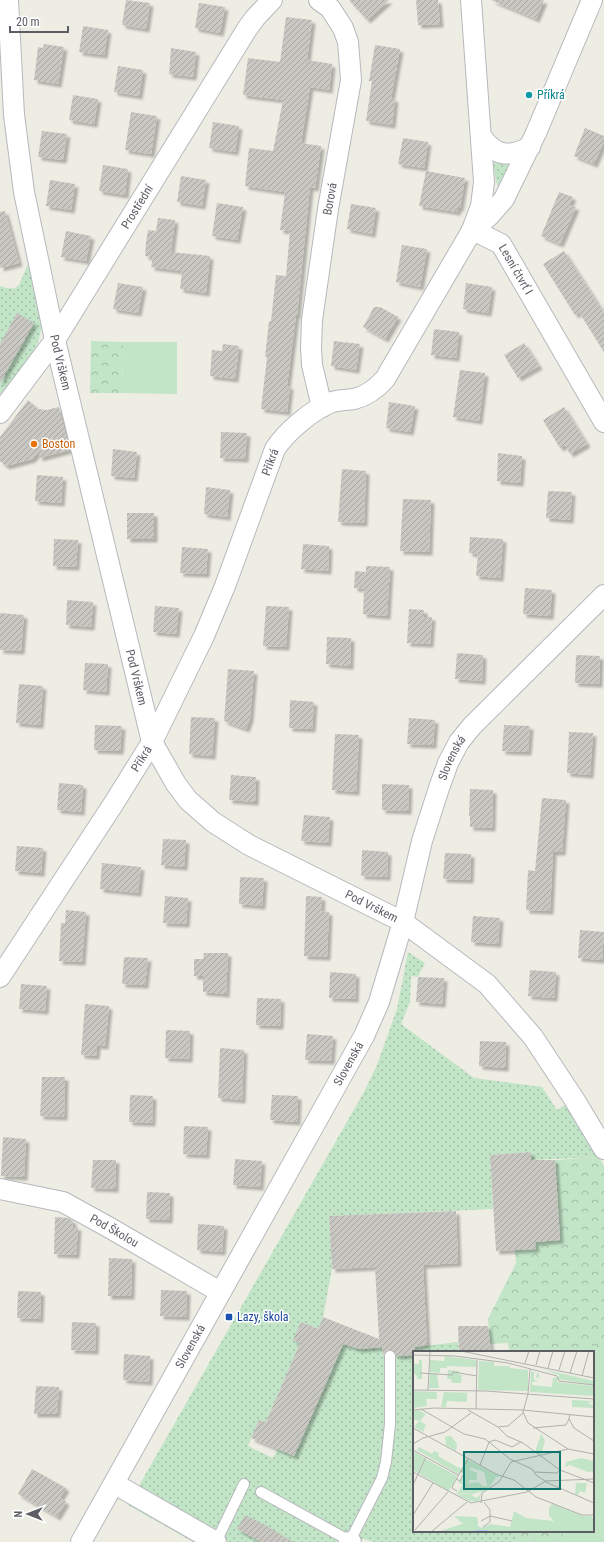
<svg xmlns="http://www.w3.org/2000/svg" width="604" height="1542" font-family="'Roboto Condensed',sans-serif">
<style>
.grass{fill:url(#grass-dots)}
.forest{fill:url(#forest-crowns)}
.pitch{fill:#c2e4c7}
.building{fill:url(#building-hatch);filter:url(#shadow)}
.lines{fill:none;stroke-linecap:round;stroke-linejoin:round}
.service-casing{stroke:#b7b8bd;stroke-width:12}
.minor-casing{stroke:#b7b8bd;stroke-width:22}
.service{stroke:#fff;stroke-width:10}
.minor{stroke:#fff;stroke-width:20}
.culture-dot{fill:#0f9aa8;stroke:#fff;stroke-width:1.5}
.food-dot{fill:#e8710a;stroke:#fff;stroke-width:1.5}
.transit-dot{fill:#1a4fb4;stroke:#fff;stroke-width:1.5}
.labels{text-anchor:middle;stroke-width:3;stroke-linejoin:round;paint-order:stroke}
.culture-label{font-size:12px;fill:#0d838f;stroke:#fff;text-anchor:start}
.street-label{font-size:12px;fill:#5c5e64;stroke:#fff}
.food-label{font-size:12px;fill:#c56008;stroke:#fff;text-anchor:start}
.transit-label{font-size:12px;fill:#164399;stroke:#fff;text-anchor:start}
.inset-river{fill:none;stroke:#a8cbfa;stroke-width:2}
.inset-road{fill:none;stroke:#b0b0ad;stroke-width:1}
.view{fill:#0f766e;fill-opacity:0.15;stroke:#0f766e;stroke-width:2}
.inset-edge{fill:none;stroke:#5c5e64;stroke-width:2}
</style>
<defs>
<pattern id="grass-dots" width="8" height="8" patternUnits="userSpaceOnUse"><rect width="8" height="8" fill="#c2e4c7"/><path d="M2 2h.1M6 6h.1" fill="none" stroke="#a1bca5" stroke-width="1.8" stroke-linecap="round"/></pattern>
<pattern id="forest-crowns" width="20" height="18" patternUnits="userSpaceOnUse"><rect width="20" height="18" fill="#c2e4c7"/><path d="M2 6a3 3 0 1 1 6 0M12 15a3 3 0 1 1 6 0" fill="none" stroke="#a1bca5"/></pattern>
<pattern id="building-hatch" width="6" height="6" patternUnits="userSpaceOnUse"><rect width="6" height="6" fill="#c9c7c2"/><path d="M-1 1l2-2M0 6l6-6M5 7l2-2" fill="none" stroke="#a6a5a1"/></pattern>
<filter id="shadow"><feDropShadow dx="3.5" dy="3.5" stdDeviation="1" flood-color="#0004"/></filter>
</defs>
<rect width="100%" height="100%" fill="#eeede4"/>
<path class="grass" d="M493,160L513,162L503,185L498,186L496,182Z
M31,257C35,273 40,289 42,305C47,341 24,371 5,397L0,393V286C7,288 13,291 19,285Z
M408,952L425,963L418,977L411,976L410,1002L401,1024L474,1078L542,1087L557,1110L568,1103L599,1157L531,1160V1152L490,1155L493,1209L329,1216L332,1269L323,1317L318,1329L301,1322L294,1340L300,1343L266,1422L259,1420L248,1446L273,1458L278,1448L294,1455L344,1342L359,1349L382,1347L383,1356L414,1355V1531H517V1542H373L357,1537L344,1542H193L128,1505L364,1092L377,1065L397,1009Z
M458,1342L459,1352H415V1347Z"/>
<path class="forest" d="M91,341L123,342L122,393H90Z
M599,1157L604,1166V1542H517V1531H593V1352H509L508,1343L490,1344L488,1319L516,1263L515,1250L535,1249V1242L560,1240L555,1160Z"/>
<path class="pitch" d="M123,342H177V394L122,393Z
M582,1346H594L604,1350V1542H564L562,1531H593V1352H565Z"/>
<path class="building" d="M126,0L150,3L146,29L122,25Z
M349,0H389L367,20Z
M416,0H438L440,24L418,25Z
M491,0H544L536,19Z
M199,3L225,7L220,33L195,28Z
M286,17L312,20L307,60L332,64L329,90L310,87L301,143L321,146L315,188L310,187L297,315H296L287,386H290L287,412L261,409L267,357H265L269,321H271L276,275L286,276L290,231L280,230L285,192L245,186L249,148L273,151L283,100L243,95L248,58L280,62Z
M83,26L108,30L104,55L79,52Z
M44,44L64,47L58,84L34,80L38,47L43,48Z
M375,45L400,49L391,98L395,99L392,125L366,121L372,81H369Z
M171,48L196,52L193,77L169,74Z
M118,66L143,70L139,96L114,92Z
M73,95L98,99L94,124L69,120Z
M131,112L157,116L151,154L125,150Z
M213,122L239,126L235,152L209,148Z
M585,128L604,136V141L594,164L574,156Z
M42,131L67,134L63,160L38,157Z
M403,138L428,142L424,168L398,164Z
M103,165L128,169L125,195L99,191Z
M426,171L465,178L460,208H458L457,212L419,206Z
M181,176L206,180L202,206L177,202Z
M50,180L75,184L71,210L46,206Z
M559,192L573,197L569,205L576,207L560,244L541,236Z
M217,203L243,207L237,240L212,236Z
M351,204L376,208L372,234L347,229Z
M5,211L19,263L0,268V212Z
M158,218L175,220L171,252L210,256L206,293L180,289L182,271L151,267L153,257L145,256L146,242L148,230L156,231Z
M66,231L91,236L86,261L61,257Z
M402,245L427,249L420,287L396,282Z
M564,251L604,313V352L579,312L575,315L543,264Z
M118,283L143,287L138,313L113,309Z
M466,283L492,287L488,313L463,309Z
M374,307H380L398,317L385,339L363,327Z
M17,313L34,323L0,383V344Z
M434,329L459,332L456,358L431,355Z
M334,341L360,344L356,370L331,366Z
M524,343L539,366L518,378L504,355Z
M223,344L239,346L235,379L210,376L212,350L222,351Z
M460,370L485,373L479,421L453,417Z
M28,400L38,409L46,410L59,407L69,450L39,458V451L32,459L6,466L0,461V437Z
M389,402L415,406L410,432L386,428Z
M564,407L587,444L570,454L565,445L560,448L543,420Z
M221,432L247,433L245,459L220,458Z
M113,449L137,452L134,478L111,476Z
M498,453L522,456L520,483L497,481Z
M342,469L366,471L364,523L338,522Z
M37,475L63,477L61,503L35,501Z
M206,487L230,490L227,517L204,514Z
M548,491L572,492L570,520L546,518Z
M403,499L431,500L429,552L400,551Z
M127,513H154V539H127Z
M470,537L503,539L500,578L476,576L478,554L469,553Z
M54,539L78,540L76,567L53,566Z
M303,544L329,546L328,571L301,569Z
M182,547L208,549L206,574L180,573Z
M366,566L390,567L387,616L363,614L364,589L354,588L355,571L366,572Z
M525,588L552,590L550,616L523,614Z
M67,600L93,602L91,627L66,625Z
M155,606L179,608L176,634L153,632Z
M266,606L289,607L286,647L263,646Z
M409,609L424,610V617H432L430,644L407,643Z
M0,613L24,615L21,651L0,650Z
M327,637L351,638L350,666L326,664Z
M457,653L483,655L482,681L455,679Z
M576,655L600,656L599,684L575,683Z
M85,663L108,664L106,692L83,690Z
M228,669L254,671L250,718L246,729L224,721Z
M19,684L43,686L40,725L16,723Z
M290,700L314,702L312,729L289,728Z
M191,717L215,718L212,756L189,754Z
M409,718L435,720L433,745L407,744Z
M95,725L122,726L120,751L94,750Z
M504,725L530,726L528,752L502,751Z
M569,732L593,733L590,775L567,773Z
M335,734L359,735L356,792L332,790Z
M231,775L256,777L255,802L229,800Z
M59,783L83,785L81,812L57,810Z
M382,784L409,785L408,811L382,810Z
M470,789L493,790L492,828L470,827V816H469Z
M542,798L566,800L562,852H553L550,911L526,910L528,870L535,871Z
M304,815L330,817L328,843L301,841Z
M163,839L186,840L184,867L161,865Z
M17,846L43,848L41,873L15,871Z
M362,850L388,852L387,877L361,876Z
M445,853L471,854L470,880L443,879Z
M102,863L141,867L138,893L100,889Z
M240,877L264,878L262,906L239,904Z
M165,896L188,898L186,924L163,923Z
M306,896L322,897L321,911L329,912L327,957L304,956Z
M66,910L86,912L82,962L59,961L61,923H65Z
M473,916L500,918L498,944L471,942Z
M580,930L604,932L602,960L578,958Z
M204,953H228L226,994L203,992V976H194V959H203Z
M124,957L148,958L145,985L122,984Z
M530,970L556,972L554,998L528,996Z
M330,972L356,974L355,999L329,998Z
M418,977L444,978L442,1004L416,1002Z
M21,984L47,986L45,1011L19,1009Z
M257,998L281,999L280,1026L256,1025Z
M85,1004L109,1006L105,1046L97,1045L96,1056L81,1055Z
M166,1030L190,1031L189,1059L165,1058Z
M307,1034L333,1036L331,1061L305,1060Z
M480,1041L506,1042L505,1068L479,1066Z
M220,1048L244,1050L242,1100L218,1098Z
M42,1077H65L64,1117L40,1116Z
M130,1095L153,1096L152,1123L129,1122Z
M272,1095L298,1096L297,1122L270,1120Z
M184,1126L208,1127L206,1155L183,1154Z
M3,1137L26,1139L24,1177L1,1176Z
M531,1152V1160H555L560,1240L535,1242L536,1249L496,1251L490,1155Z
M235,1159L262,1161L260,1187L233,1185Z
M93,1160H116L115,1189L91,1188Z
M147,1192L170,1193L169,1220L146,1219Z
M456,1211L458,1263L423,1265L427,1345L415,1347L414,1355L396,1356L394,1351L390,1350L386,1351L383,1356L382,1347L359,1349L343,1344L294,1456L251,1438L259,1420L266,1422L300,1343L293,1340L301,1322L318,1329L323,1317L379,1339L375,1267L332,1269L329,1216Z
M55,1217L68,1218L73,1221L72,1227H78L76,1255L54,1254Z
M198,1224L224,1226L222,1252L197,1250Z
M109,1258L132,1259L131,1296H108Z
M161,1290L187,1291L186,1317L160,1316Z
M18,1291L41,1292L40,1319L17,1318Z
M72,1322L96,1323L95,1351L71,1350Z
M458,1326H488L491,1352H459Z
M124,1354L150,1356L149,1382L123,1380Z
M36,1386L59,1387L57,1414H34Z
M32,1469L66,1488L60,1498L66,1502L57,1517L18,1494Z
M245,1515L265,1525L293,1542H261L237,1529Z"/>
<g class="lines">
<defs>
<path id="service" d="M261,1492L350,1541L382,1478L386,1462L390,1424V1356
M216,1542L244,1484"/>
<g id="minor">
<path id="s1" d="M8,0L14,115L24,192L55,340L152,742L176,784L188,800L213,822L249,845L403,922L487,984L533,1037L574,1099L604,1149"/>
<path d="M319,0L330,8L343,28L348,42L351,80L328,209L312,320L311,348L312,365L322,407"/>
<path d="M471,0L484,182L481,206L472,230"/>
<path d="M481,136C495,156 508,158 530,147"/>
<path id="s2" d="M471,232L481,234L501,244L604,422"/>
<path id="s3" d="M0,413L55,340L247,29L255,18L272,0"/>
<path id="s4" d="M0,977L114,803L152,742L204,636L225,586L275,449C286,432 313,409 332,402C340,400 347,400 354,399C367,396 376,389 385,379L471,232L490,215L504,199L536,133L592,0"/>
<path id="s5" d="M0,1189L63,1202L110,1228L220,1292"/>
<path d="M115,1484L216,1542"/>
<path id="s6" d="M81,1542L364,1036L379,1002L403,922L422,841L439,788L448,763L459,742L472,726L604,595"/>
<path d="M349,1542H351"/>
</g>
</defs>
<use href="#service" class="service-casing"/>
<use href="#minor" class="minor-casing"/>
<use href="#service" class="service"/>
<use href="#minor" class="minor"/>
</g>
<circle class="culture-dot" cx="529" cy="95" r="4"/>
<circle class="food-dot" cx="34" cy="444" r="4"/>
<rect class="transit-dot" x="225" y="1313" width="8" height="8" rx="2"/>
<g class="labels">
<g class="culture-label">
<text x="537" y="99">Příkrá</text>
</g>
<g class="street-label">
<text transform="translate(330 199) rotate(-80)" y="4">Borová</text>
<text dy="4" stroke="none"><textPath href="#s3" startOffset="248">Prostřední</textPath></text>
<text dy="4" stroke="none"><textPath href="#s2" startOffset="62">Lesní čtvrť I</textPath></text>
<text dy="4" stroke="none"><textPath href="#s1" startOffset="367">Pod Vrškem</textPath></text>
<text dy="4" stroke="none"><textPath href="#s4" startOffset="584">Příkrá</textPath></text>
<text dy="4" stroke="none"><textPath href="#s1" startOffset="691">Pod Vrškem</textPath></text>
<text dy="4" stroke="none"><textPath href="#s4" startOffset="260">Příkrá</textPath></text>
<text dy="4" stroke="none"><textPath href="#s6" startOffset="872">Slovenská</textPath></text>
<text dy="4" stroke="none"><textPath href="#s1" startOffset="1039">Pod Vrškem</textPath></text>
<text dy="4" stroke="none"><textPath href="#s6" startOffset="548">Slovenská</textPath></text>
<text dy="4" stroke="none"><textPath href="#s5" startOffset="123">Pod Školou</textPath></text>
<text dy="4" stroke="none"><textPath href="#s6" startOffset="224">Slovenská</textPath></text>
</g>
<g class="food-label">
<text x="42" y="448">Boston</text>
</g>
<g class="transit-label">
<text x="237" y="1321">Lazy, škola</text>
</g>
</g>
<g transform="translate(413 1351)">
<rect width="181" height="181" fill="#eeede4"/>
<path d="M32,5L63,9V16L34,15V17H27V22L17,21V9L31,10ZM6,9H9V28H4V25L0,22V13H6ZM66,10L81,11V15H97V17L115,19V40L65,39ZM129,18L181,30V34L145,28L144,31L181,35V45L117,41L118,20L126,23V27H123L124,22H121V29L126,31H119V34L139,36L140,27L146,26V24ZM35,19L46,20V24H49L48,32H39L38,28H34ZM17,23H24L26,37H16ZM0,40L24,41V48H13L14,55L0,57ZM31,41L61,42H54V51L34,50L33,56H28ZM159,49L181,50L175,52L181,55V64V57L159,56ZM6,59L13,63L7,70L13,74L10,81L1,76L6,70L0,68V60ZM128,83L132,89L129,101L131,102L127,103L122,101ZM38,85L44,93L43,100L33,94L32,86ZM6,96L19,103L21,100L26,102L25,105L48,118L53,108L88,126H83L75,138L71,121L57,116V119L64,122V129H56V132L50,134L43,130L46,131L51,123L49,121L45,123L4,99ZM2,101L12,107L5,122L0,119ZM13,108L44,125L36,140L5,122ZM163,132H174L172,142L167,140L165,144L162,143Z" fill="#c2e4c7"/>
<path d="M168,107L181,110V120L175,121L157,114L152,116L153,111ZM65,131L70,135H75V138L69,141L43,143L51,133ZM139,153L170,165H178L181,168V181H24L58,170L65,171V175L68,177L78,173L97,176L101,160L113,167L141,170L136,165V157Z" fill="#c2e4c7"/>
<path d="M65,141L58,144L64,147L68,142L66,150H57L44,144L65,141H69ZM41,165L64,166L65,171L49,172Z" fill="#c2e4c7"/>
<path d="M60,134L63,137L62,140L47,142L48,136Z" fill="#c2e4c7"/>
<path class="inset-river" d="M62,180H75"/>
<path class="inset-road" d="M48,0L181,27M0,4L42,5L95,12L144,25L146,30L181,34M112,12L116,0M123,14L127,0M135,17L140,0M117,18L115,43L110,61L115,72L155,98L181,103M146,19L152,0M7,22L39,24L40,21L64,25M157,22L164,0M169,25L176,0M0,39L73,40L181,48M15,39L17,0M8,58L51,83L72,88L97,108L119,118L123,124L135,132L181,152M63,58L64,9M0,59L21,57L110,59L181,66M55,59L85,76L94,85L110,92L147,119L181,132M157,63L156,68L161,77L181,90M85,76L95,75L110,62M0,77L83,123L101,129L123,146L169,164H181M120,77L153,74L156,68M76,91L82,89L99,96L108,91M0,93L10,87L32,81L58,62M0,99L45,124M67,114L76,91M0,121L58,152L114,141L133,130L181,128M122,121L144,122L147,119M43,128L47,130L51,122L48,120M0,134L13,106M44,140L39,137L40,134L55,108M68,152L69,142L86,131L98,111L155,98M0,164L20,132M68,170L77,165L99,170M70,176L77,171V159L71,151M2,179L35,141M18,181L54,151"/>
<path class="view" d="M51,101H147V138H51Z"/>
<rect width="181" height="181" class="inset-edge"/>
</g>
<g transform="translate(28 1514) rotate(270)" stroke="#ffffff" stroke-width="3" paint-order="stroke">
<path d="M0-3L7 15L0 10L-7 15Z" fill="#5c5e64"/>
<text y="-6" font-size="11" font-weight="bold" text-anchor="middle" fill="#5c5e64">N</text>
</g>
<path d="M10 26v6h58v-6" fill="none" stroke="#5c5e64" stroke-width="2"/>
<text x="16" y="26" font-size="12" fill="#5c5e64" stroke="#ffffff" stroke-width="3" paint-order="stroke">20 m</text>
</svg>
